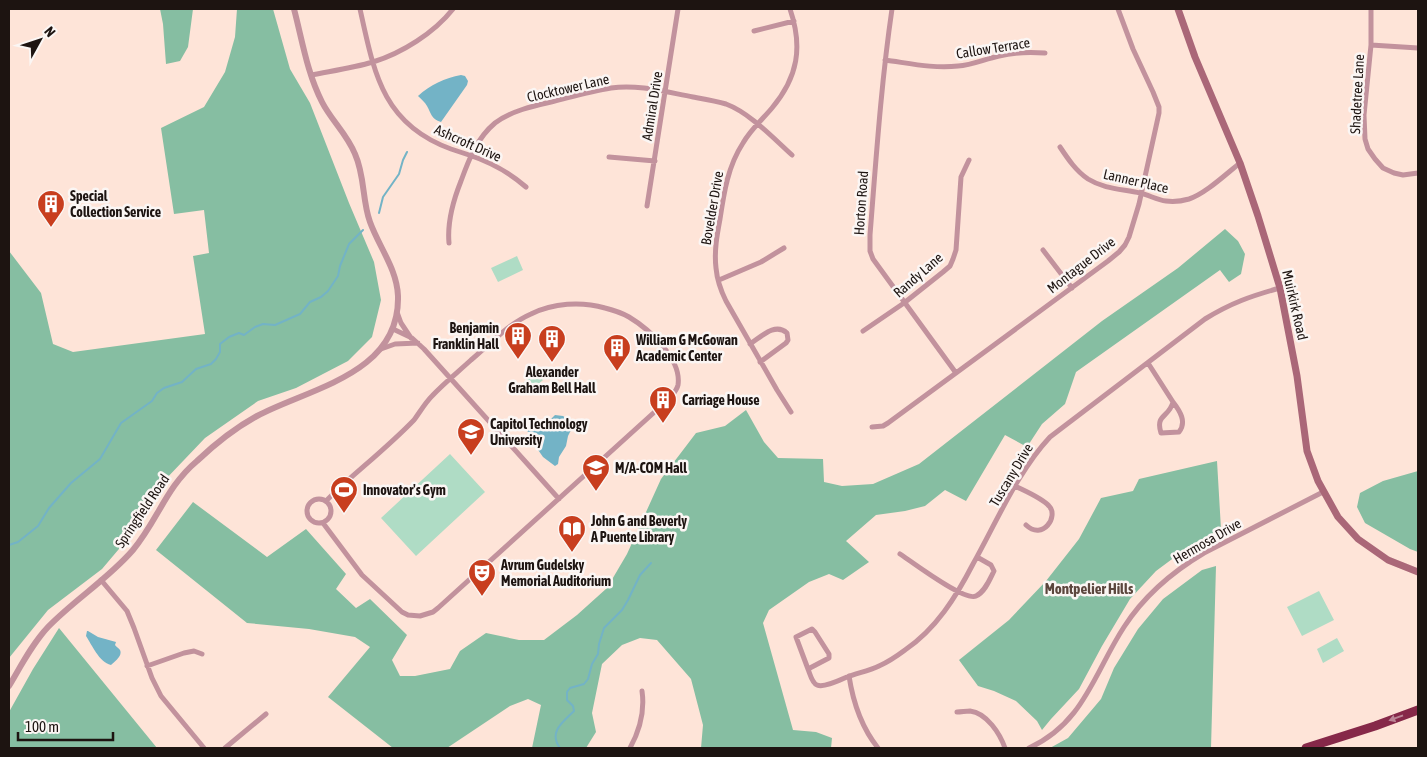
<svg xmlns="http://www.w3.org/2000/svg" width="1427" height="757" font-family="'Asap Condensed',sans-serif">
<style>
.green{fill:#afdcc5}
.forest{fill:#86bea2}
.water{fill:#73b3c6}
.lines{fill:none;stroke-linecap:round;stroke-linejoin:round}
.stream{stroke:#73b3c6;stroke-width:2}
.minor{stroke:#c2929d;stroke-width:5}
.tertiary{stroke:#c2929d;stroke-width:6}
.secondary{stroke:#aa6778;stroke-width:7}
.motorway{stroke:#862849;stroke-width:9}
.oneway{fill:#bb8596}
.labels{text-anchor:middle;stroke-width:5;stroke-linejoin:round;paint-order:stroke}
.street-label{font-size:14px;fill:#1d1411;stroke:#fbf6f4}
.poi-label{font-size:14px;font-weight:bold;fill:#1d1411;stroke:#fbf6f4;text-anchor:start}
.neighbourhood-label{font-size:15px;font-weight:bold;fill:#5b463d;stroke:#fbf6f4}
</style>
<rect width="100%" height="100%" fill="#fee4d8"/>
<path class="green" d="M517,256L523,270L498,282L491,268Z
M535,372L543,380L528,393L521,385Z
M450,454L485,492L416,556L381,518Z
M1319,591L1334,620L1302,636L1287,607Z
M1337,638L1344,651L1323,663L1317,649Z"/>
<path class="forest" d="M160,9H193L188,47L180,61L166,64L163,24Z
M237,9H273L290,69L310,103L349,203L374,262L381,300L372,337L348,361L296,388L258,401L205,438L163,482L135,530L102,569L48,610L9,658V251L41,293L53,344L73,352L205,334L193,256L209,253L204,210L174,214L161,128L204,107L225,72L235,37Z
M1225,229L1238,241L1245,254L1241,274L1229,282L1220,270L1076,372L1065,404L1042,424L1027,447L1005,435L966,501L945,490L925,506L905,511L876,515L846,541L869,562L843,580L829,574L809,582L769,610L763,623L793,730L816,732L832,738L831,748H701L703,725L691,679L657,640L640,638L622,645L602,664L592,713L596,732L586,748H532L541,705L528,699L510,706L447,748H393L328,697L370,647L355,637L309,629L247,623L156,550L193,502L267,557L306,529L346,574L336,589L356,608L370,599L407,635L392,660L400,676H415L450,669L460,651L486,633L519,640H544L577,615L607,588L627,554L661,479L696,433L725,426L746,410L764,442L778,458L823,459L824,482L842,486L873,484L919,464L1102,321L1178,268Z
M1217,461L1221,529L1191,545L1156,571L1130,599L1102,646L1079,689L1051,719L1042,730L1037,721L1016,701L994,691L978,686L959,660L1009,620L1046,581L1079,539L1101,498L1133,491L1139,479Z
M1418,471V552L1410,549L1365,523L1357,507L1360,493L1383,481Z
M1216,566L1211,748H1050L1068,738L1101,699L1114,668L1138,629L1163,599L1202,570Z
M59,628L157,748H9V712L33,669Z"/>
<path class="water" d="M461,75L465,76L468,81L467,85L441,122C431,119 431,113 427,106C425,102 421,99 418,96C430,85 445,78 461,75Z
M555,415L563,416L572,422V428L568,436L566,446L559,457L558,464L555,466L543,457L534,444L528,443L527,438L530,435V433L527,431L530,428L535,429L542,424L547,423L549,418L551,419Z
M87,631H88L98,637L116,642L115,645C116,647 119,648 120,650C123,656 114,662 111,665C99,662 92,645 86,636Z"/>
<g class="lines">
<path class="stream" d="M379,213L383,197L399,174L403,160L407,152
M9,545L18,542L38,526L49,508L71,483L100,459L121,423L152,401L157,393L164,388L182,382L196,369L211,364L216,359L220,352V344L229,337L239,333L244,335L255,327L263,324L275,325L300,314L310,302L321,297L328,291L338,276L340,266L349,244L363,230
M560,748C548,732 563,722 574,711L573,706L567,700V692L570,688L584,684L588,679L592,664L598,654L599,644L604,628L622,610L628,600L640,575L651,563"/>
<path class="minor" d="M360,9C374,72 382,124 451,149C457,151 463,153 469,155C490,162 510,173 526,187
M790,9C803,47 798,77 772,108C762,120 751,129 743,143C728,166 724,192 720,219C717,235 714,251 716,268C717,279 721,291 726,301L777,390L791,412
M892,9C881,84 876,160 870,235V251L873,259L956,373
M1371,9V45L1364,115L1365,139L1368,149L1375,159L1383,168L1394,173L1403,175L1418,173
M754,31L794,21
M1371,45L1418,48
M885,60C908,63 934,69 958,66C972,65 985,59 999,56C1014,52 1029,52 1045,53
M311,75C331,71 353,68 373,62C402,53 434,33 453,9
M1060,147C1068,159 1076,171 1088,179C1104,189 1122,189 1140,193C1149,195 1157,200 1166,201C1173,202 1182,201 1189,199C1205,194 1226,174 1240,163
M609,157L655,161
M647,206L678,9
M449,243C447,221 453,201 461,181C469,159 477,138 495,123C511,111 533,106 551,102C571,97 591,91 611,88C638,84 666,92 693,97C704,99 716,101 726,104C750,113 773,138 792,155
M1043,250L1072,288
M719,280L761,262L784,248
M397,312L401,323L411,338
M393,329L412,338L424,349L559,499
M863,331L904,303L943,272L950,266L953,259L956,250L961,177L969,160
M750,344C761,337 775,322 787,333L788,340L786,343L760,362
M381,349L395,344L418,343
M1148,363L1173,402C1169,418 1155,414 1161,433L1179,432C1187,422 1180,411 1173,402
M872,427L883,426L888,423L1108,261L1119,252L1125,245L1129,237L1139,204L1159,113V107L1153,92L1133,49L1118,9
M1015,486C1025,491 1042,498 1049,506C1059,516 1043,541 1026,525
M307 511a12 12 0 1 1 24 0a12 12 0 1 1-24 0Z
M323,523L362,575L402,612L408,615L420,616L433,612L438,608L670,398C673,394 677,390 678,385C682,359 649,329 629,317C622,313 613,310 605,308C581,301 553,303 531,314C508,324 490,344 471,360C458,372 444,383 432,396C425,403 420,412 414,420C390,445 361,468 336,491L326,501
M900,554C912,562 965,602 976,596C985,592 990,579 994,571L991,565L977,557
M101,580L127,611L134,628L152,678L161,696L204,748
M147,666L184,653L194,651L202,654
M808,669L829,658V654L815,632L812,629L796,637L808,669C810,674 812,683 817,685C824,688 840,680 847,677C857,673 869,671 879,666C888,662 897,656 905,650C936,629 956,597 973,564C996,523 1018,471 1050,437L1205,319C1231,303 1251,296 1280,288
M849,676C853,702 862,728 878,748
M957,712C961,712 966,711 970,711C987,713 1000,734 1005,748
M225,748L266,714
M630,748C640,730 645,712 642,691
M1029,748C1084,723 1094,673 1124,627C1144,596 1172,572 1204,553L1323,492"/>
<path class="tertiary" d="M9,686C21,666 32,644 48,627C74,600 108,579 133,550C158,520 166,487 197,461C215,444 235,428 257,416C310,388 400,374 398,296C397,269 379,247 370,222C362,200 365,176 355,154C347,134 331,120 322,102C307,73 302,39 294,9"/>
<path class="secondary" d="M1178,9L1195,57L1240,163L1258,216L1280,288L1297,376L1307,451L1318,481L1338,517L1358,539L1388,560L1418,572"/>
<path class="motorway" d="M1306,748L1375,726L1418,710"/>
</g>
<defs><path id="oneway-solid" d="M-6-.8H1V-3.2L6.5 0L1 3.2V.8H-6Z" transform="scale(1.25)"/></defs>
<use class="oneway" href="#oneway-solid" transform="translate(1396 718) rotate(160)"/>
<defs>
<symbol id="building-pin" viewBox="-11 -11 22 30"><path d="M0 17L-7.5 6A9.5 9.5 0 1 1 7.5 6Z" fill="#c83e1e" stroke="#fbf6f4"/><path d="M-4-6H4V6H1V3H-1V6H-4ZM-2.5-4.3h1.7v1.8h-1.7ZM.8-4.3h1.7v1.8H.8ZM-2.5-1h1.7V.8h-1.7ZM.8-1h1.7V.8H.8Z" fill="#fff"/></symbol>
<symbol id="university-pin" viewBox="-11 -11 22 30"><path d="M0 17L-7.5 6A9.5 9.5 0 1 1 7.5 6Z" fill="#c83e1e" stroke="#fbf6f4"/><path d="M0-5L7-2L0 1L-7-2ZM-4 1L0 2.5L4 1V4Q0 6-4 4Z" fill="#fff"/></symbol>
<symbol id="stadium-pin" viewBox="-11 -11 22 30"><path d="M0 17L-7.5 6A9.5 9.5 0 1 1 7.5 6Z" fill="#c83e1e" stroke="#fbf6f4"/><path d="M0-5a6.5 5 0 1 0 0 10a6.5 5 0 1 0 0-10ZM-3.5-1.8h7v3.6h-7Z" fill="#fff"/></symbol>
<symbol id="library-pin" viewBox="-11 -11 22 30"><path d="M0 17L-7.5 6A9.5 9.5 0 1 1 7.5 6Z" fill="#c83e1e" stroke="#fbf6f4"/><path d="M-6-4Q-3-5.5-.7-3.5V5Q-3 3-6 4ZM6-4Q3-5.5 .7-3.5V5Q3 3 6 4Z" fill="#fff"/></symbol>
<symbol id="theatre-pin" viewBox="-11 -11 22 30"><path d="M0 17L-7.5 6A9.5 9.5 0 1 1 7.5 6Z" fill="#c83e1e" stroke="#fbf6f4"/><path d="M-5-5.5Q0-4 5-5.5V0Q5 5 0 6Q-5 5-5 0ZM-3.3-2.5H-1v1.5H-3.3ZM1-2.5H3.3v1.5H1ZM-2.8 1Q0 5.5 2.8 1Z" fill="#fff"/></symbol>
</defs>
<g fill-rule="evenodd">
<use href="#building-pin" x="35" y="188" width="32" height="43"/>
<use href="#building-pin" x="502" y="320" width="32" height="43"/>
<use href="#building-pin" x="536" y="323" width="32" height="43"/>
<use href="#building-pin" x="601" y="332" width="32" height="43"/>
<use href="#building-pin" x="647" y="384" width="32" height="43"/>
<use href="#university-pin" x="455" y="416" width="32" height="43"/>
<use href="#university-pin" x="580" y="452" width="32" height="43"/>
<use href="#stadium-pin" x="328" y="474" width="32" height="43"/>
<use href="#library-pin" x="556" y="513" width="32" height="43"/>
<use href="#theatre-pin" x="466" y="557" width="32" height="43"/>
</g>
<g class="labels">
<g class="street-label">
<text transform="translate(993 48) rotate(-9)" y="5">Callow Terrace</text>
<text transform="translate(568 88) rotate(-13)" y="5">Clocktower Lane</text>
<text transform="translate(1357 94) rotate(-87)" y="5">Shadetree Lane</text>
<text transform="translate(652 106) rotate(-81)" y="5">Admiral Drive</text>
<text transform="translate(468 143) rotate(24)" y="5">Ashcroft Drive</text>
<text transform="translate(1136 181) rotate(13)" y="5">Lanner Place</text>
<text transform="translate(861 203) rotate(-86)" y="5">Horton Road</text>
<text transform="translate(712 208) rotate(-80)" y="5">Bovelder Drive</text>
<text transform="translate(1081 265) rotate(-38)" y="5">Montague Drive</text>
<text transform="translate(918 275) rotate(-41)" y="5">Randy Lane</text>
<text transform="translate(1295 305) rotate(77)" y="5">Muirkirk Road</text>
<text transform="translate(1011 475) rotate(-59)" y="5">Tuscany Drive</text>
<text transform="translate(142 511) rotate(-56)" y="5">Springfield Road</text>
<text transform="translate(1207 541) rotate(-30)" y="5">Hermosa Drive</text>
</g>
<g class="poi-label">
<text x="70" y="201">Special<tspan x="70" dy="16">Collection Service</tspan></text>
<text x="499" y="333" text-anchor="end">Benjamin<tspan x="499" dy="16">Franklin Hall</tspan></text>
<text x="636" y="345">William G McGowan<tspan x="636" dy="16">Academic Center</tspan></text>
<text x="552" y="377" text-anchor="middle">Alexander<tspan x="552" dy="16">Graham Bell Hall</tspan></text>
<text x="682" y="405">Carriage House</text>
<text x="490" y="429">Capitol Technology<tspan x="490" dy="16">University</tspan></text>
<text x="615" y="473">M/A-COM Hall</text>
<text x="363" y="495">Innovator's Gym</text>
<text x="591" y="526">John G and Beverly<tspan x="591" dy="16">A Puente Library</tspan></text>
<text x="501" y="570">Avrum Gudelsky<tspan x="501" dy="16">Memorial Auditorium</tspan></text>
</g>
<g class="neighbourhood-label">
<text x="1089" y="594">Montpelier Hills</text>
</g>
</g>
<rect width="1427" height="757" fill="none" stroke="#1d1411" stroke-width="20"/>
<g transform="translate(40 40) rotate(50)" stroke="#fbf6f4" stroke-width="4" paint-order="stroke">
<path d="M0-4L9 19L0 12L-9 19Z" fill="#1d1411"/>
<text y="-8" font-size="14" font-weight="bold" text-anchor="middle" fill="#1d1411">N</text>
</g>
<path d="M18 732v8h95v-8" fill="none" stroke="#1d1411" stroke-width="2.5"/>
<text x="25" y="732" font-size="15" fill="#1d1411" stroke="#fbf6f4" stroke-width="4" paint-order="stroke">100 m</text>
</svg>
